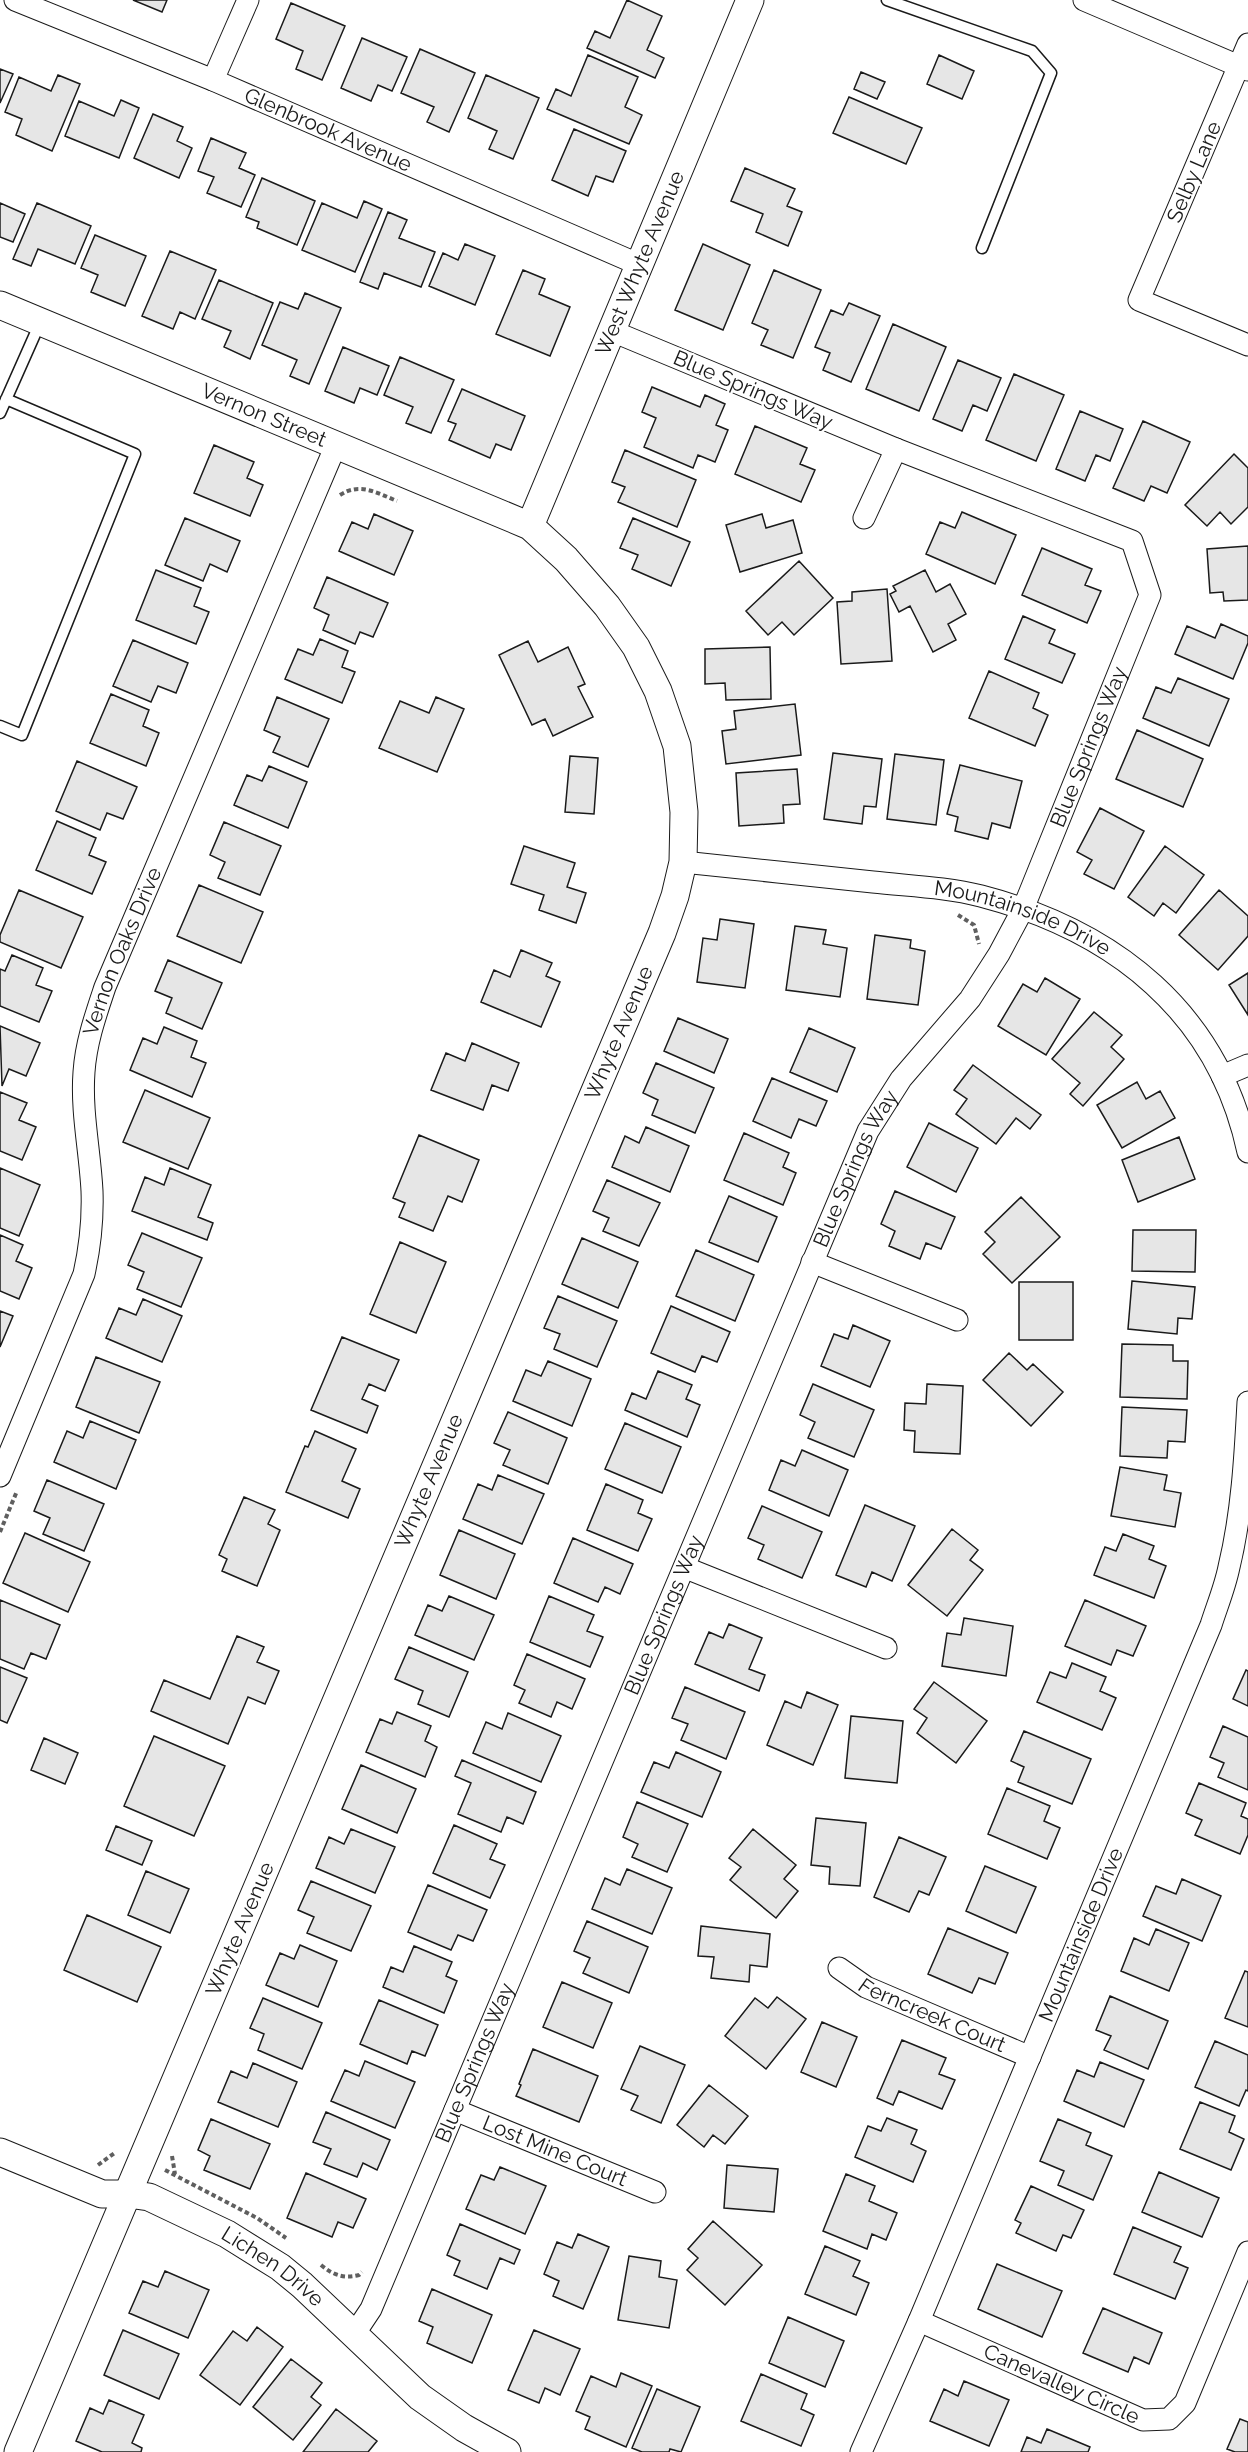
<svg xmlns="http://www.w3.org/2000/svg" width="1248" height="2452" font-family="Raleway,sans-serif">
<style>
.building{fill:#e6e6e6;stroke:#1a1a1a;stroke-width:1.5}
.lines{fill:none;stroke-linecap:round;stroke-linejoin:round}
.service-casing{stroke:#1a1a1a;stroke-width:13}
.minor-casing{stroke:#1a1a1a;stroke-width:23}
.tertiary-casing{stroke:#1a1a1a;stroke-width:29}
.path{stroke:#5f5f5f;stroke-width:4;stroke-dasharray:4.5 3;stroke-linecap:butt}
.service{stroke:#fff;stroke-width:10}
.minor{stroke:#fff;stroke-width:21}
.tertiary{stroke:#fff;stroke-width:27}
.labels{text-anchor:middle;stroke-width:4.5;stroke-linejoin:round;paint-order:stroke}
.street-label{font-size:21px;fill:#1a1a1a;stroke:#fff}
</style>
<rect width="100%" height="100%" fill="#fff"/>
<path class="building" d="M133,0H167L162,12Z
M627,0L662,16L647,50L664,58L655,78L587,48L595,31L610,38Z
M291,3L345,26L322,80L296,69L303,51L276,39Z
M362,38L407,57L392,91L378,85L371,101L341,88Z
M420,49L475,73L449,132L427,122L434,107L401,93Z
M588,55L638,77L625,107L642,115L629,144L547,109L556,89L571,96Z
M939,55L974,71L962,99L927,84Z
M0,69L13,74L0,103Z
M861,72L885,82L877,99L854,89Z
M58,75L80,84L52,151L16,135L22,119L5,112L19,77L51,91Z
M486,75L539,98L513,159L489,149L497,131L468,118Z
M849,97L922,128L906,164L833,133Z
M121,100L139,108L119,158L65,136L79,101L114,116Z
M153,114L183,127L177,141L192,148L179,178L134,158Z
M574,129L626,151L613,182L596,176L588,196L552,180Z
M211,138L246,153L239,168L255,175L241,207L207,193L214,177L198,171Z
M745,168L795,189L787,206L802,212L788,246L756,232L763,214L731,201Z
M262,178L315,201L297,245L257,228L259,222L246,217Z
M364,201L382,209L355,272L302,250L322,203L357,218Z
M0,203L25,214L13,242L0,237Z
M37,203L91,226L75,264L38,249L31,266L13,259Z
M388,212L407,220L399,238L435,252L421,287L384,273L378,289L360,282Z
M95,235L146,256L125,306L91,292L98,275L81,268Z
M465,244L495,256L475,305L429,286L443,253L458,260Z
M703,244L750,265L723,330L675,310Z
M170,251L216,270L195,319L180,312L173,329L142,316Z
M523,270L545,279L539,294L570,307L550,356L496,334Z
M774,270L821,290L793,358L761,345L768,330L752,323Z
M219,280L273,303L250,359L224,347L231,331L202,319Z
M305,293L341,308L309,384L290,376L297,360L262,345L280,302L298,309Z
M849,303L880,316L851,382L823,370L830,353L815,347L831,310L843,315Z
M893,324L946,347L919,411L866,389Z
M343,347L389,366L377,395L360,388L354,403L325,391Z
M400,357L454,380L431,433L406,423L413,407L384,395Z
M958,360L1001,378L987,411L973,405L962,431L933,419Z
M1014,374L1064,395L1036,461L986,440Z
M652,387L700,407L705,395L725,404L716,425L728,430L715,462L698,455L693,468L644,447L656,418L642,412Z
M462,389L525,416L511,450L496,444L490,458L449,440L456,424L448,421Z
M1080,411L1123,429L1110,461L1096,455L1085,481L1056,469Z
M1143,421L1190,442L1167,493L1151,486L1144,501L1113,488Z
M755,426L807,448L800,464L815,470L801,502L735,474Z
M214,445L254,462L247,478L263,485L250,516L194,493Z
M625,450L696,480L677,527L618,502L625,487L612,482Z
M1234,454L1248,468V507L1231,524L1220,512L1207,526L1185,505Z
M962,512L1016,535L995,584L926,554L940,522L955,528Z
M374,514L413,531L394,575L339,551L352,522L368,529Z
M762,514L766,528L793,520L802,553L740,572L726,525Z
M185,518L240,541L227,572L210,564L203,581L165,565Z
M633,518L690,542L671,586L632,569L638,555L620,548Z
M1248,546V600L1224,601L1223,592L1210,593L1207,549Z
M1042,548L1092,569L1085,585L1101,591L1087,623L1022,595Z
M799,561L833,598L794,635L782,622L768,635L746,611Z
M156,570L201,588L194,606L209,612L196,644L136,620Z
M925,570L936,592L950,584L966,614L948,624L956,640L933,652L910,606L899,612L890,594L896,591L893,586Z
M327,577L388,603L373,637L360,632L355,644L323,630L329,615L314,608Z
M887,589L892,661L841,664L837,602L852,601V592Z
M1023,616L1055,630L1049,643L1075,654L1062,683L1005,659Z
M1221,624L1248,636V643L1233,679L1175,654L1187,626L1215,638Z
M320,639L348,651L342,667L355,672L342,703L285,679L298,649L313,655Z
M133,640L188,663L176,693L158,686L151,702L113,686Z
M528,641L538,662L568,647L585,684L578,687L593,717L553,736L545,719L532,725L499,655Z
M770,647L771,699L726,700L725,683L705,684V649Z
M989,671L1039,693L1033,708L1048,715L1035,746L969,718Z
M1178,678L1229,699L1209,746L1143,718L1156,687L1171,693Z
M111,694L149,710L143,726L159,733L146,766L90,743Z
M277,697L329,719L308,767L273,752L280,737L264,730Z
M436,697L464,709L437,772L379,748L400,701L429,713Z
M795,704L801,755L726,764L722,731L736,729L734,711Z
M1137,730L1203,759L1183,807L1116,779Z
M833,753L882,759L876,807L864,806L862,824L824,819Z
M895,754L944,760L936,825L887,819Z
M570,756L598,758L594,814L565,812Z
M77,761L137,787L123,819L107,813L100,830L56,811Z
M960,765L1022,781L1010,828L992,823L988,839L955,831L958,817L947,814Z
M269,766L307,782L288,828L234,805L247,775L262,781Z
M797,769L800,804L783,805L784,823L739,826L736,773Z
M1100,808L1144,831L1114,889L1084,874L1092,860L1077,852Z
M57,821L96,838L89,855L106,862L92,894L36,870Z
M224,822L281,846L260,895L218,878L225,862L210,855Z
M524,846L575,863L567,887L586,893L576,923L539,910L544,895L511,884Z
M1165,846L1204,875L1176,913L1163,903L1154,916L1128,897Z
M199,885L263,912L241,963L177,936Z
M19,890L83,917L61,968L0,942V935Z
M1219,890L1248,916V936L1218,970L1179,935Z
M720,919L754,924L745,988L697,982L703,938L717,940Z
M795,926L826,930L823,944L847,948L840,997L786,990Z
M875,935L911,940L910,948L925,951L918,1005L867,999Z
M521,950L552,963L546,976L560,982L541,1027L481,1002L494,970L510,977Z
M12,955L43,968L36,985L52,991L39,1022L0,1006V969L5,971Z
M168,960L222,983L202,1029L166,1013L172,998L155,991Z
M1248,973V1015L1229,985Z
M1045,978L1080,999L1046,1055L998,1026L1023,984L1037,992Z
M1094,1012L1122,1035L1111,1047L1124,1059L1083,1106L1070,1094L1080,1083L1052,1059Z
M678,1018L728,1039L714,1073L664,1051Z
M0,1026L40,1043L26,1076L9,1069L2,1086Z
M164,1027L197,1041L191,1057L206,1063L192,1097L130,1070L143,1038L157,1044Z
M809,1028L855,1048L837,1092L790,1072Z
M472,1043L519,1063L508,1091L492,1085L483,1110L431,1090L446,1053L465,1061Z
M656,1063L714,1088L695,1133L652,1115L658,1100L643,1093Z
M973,1065L1041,1115L1030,1129L1016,1118L996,1144L956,1114L967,1099L954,1090Z
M772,1078L827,1101L816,1126L799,1119L791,1138L753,1121Z
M1137,1082L1146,1099L1160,1091L1175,1118L1122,1148L1097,1105Z
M145,1090L210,1118L188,1169L123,1142Z
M0,1092L27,1103L19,1120L36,1127L22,1160L0,1151Z
M929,1123L978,1148L956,1192L907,1167Z
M646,1127L689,1146L670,1192L612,1167L625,1136L639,1143Z
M744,1133L789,1153L783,1167L796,1173L783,1205L724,1180Z
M419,1135L479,1160L462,1202L448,1196L433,1231L399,1217L405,1203L393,1198Z
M1179,1137L1195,1179L1138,1202L1122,1160Z
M0,1168L40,1185L19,1236L0,1228Z
M170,1168L211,1185L198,1217L213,1223L207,1240L132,1211L145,1177L164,1185Z
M607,1180L660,1203L639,1246L603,1231L609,1218L593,1211Z
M895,1191L955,1217L941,1249L926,1243L920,1259L889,1246L895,1231L881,1224Z
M729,1196L777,1217L758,1262L709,1242Z
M1021,1197L1060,1237L1012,1283L983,1254L995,1242L985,1232Z
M1133,1230H1196L1195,1272L1132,1271Z
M142,1233L202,1258L181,1307L137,1289L144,1272L128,1265Z
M0,1235L23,1245L16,1261L32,1268L19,1299L0,1291Z
M582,1238L638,1262L618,1308L562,1284Z
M400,1242L446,1262L416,1333L370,1314Z
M696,1250L754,1275L735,1321L676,1296Z
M1132,1281L1195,1287L1192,1319L1178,1318L1177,1334L1128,1329Z
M1019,1282H1073V1340H1019Z
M558,1296L617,1321L597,1367L554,1349L560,1334L544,1328Z
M143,1299L182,1316L162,1362L106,1338L119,1308L136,1315Z
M671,1306L730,1332L717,1362L702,1356L695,1372L651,1353Z
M0,1311L13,1316L0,1347Z
M853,1325L890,1341L870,1387L821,1366L834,1334L848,1339Z
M342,1337L399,1360L385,1391L369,1384L362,1399L378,1406L367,1433L311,1410Z
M1122,1344L1173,1345V1361H1188L1187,1399L1120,1397Z
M1009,1353L1027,1370L1033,1364L1063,1392L1031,1426L983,1380Z
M96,1357L160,1382L139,1433L76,1407Z
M548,1361L591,1379L572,1426L513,1401L526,1370L541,1376Z
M658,1371L692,1385L686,1399L700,1405L687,1437L625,1410L632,1393L646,1399Z
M813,1384L874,1410L854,1457L808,1438L815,1422L800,1415Z
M927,1384L963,1386L960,1454L914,1452L915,1431L904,1430L905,1403L926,1404Z
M1122,1407L1187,1410L1185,1442L1168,1441L1167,1458L1120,1456Z
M508,1412L567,1438L548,1484L503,1465L510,1450L494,1443Z
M90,1421L136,1440L116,1489L54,1462L67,1431L83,1438Z
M625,1423L681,1447L662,1493L605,1469Z
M315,1431L356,1449L342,1481L360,1489L348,1518L286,1492L305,1446L308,1447Z
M802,1450L848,1470L829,1516L769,1490L781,1460L795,1466Z
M1120,1467L1167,1475L1164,1490L1181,1493L1175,1527L1111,1516Z
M498,1475L544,1494L522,1544L463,1519L478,1484L492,1490Z
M47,1480L104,1504L84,1551L43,1534L50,1518L34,1511Z
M606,1484L643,1500L638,1513L652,1519L638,1551L587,1530Z
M244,1497L275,1510L268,1524L280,1530L257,1586L222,1571L227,1559L219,1555Z
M865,1505L915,1526L892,1581L872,1572L866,1587L836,1575Z
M762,1506L822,1532L802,1578L758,1559L764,1545L748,1538Z
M952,1529L978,1550L970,1560L983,1570L947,1616L908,1585Z
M459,1530L515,1554L496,1599L440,1575Z
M25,1533L90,1562L68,1612L3,1583Z
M1123,1534L1154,1546L1149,1559L1166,1566L1154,1598L1094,1575L1105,1547L1116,1551Z
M573,1538L633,1564L620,1594L605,1587L598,1602L554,1583Z
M449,1596L494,1615L474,1660L415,1635L428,1605L442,1611Z
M549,1596L594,1615L587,1631L603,1637L590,1667L530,1642Z
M0,1600L60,1625L46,1659L31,1653L24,1669L0,1659Z
M1085,1600L1146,1626L1133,1656L1117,1650L1111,1665L1065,1646Z
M964,1618L1013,1626L1006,1676L942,1666L947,1633L961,1635Z
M729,1624L762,1638L749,1669L765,1675L759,1691L695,1664L709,1632L723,1638Z
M237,1636L264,1647L257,1662L279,1671L265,1704L248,1697L228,1744L151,1711L164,1680L210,1699Z
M409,1647L468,1672L449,1717L418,1704L423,1691L395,1679Z
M527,1654L585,1679L572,1709L557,1702L551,1717L519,1703L525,1690L514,1685Z
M1072,1663L1106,1677L1100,1691L1116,1698L1102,1730L1037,1702L1050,1672L1066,1678Z
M0,1667L27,1678L7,1723L0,1720Z
M1246,1670L1248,1671V1706L1233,1699Z
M934,1682L987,1721L956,1763L917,1733L927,1718L914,1709Z
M685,1687L745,1712L726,1759L681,1740L688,1724L672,1718Z
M807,1692L838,1705L813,1765L767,1745L785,1701L801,1708Z
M397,1712L431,1726L425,1741L437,1747L425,1777L366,1752L380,1719L392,1724Z
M508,1713L561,1736L541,1782L473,1753L486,1722L502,1729Z
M851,1716L903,1721L897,1783L845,1778Z
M1223,1726L1248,1737V1790L1218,1777L1224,1763L1210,1757Z
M1024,1731L1091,1759L1072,1804L1018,1782L1024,1767L1011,1761Z
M154,1736L225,1766L194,1836L124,1806Z
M44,1738L78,1753L65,1784L31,1770Z
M676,1752L721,1772L702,1817L641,1792L654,1762L669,1768Z
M462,1760L536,1792L523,1824L507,1817L501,1832L458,1814L471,1783L455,1776Z
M361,1765L416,1789L397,1833L342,1809Z
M1199,1783L1246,1803L1241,1816L1248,1819V1835L1240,1854L1195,1835L1202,1820L1186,1813Z
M1007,1788L1050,1806L1044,1821L1060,1828L1047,1859L988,1834Z
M637,1802L688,1824L667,1872L632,1857L638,1844L623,1837Z
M816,1818L866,1823L860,1886L829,1884L830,1867L811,1865Z
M454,1825L497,1844L490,1859L505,1865L490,1898L433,1873Z
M116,1826L152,1841L142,1865L106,1850Z
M351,1829L395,1847L375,1893L316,1868L329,1837L344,1844Z
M753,1829L796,1865L784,1879L798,1891L776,1918L730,1880L741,1867L729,1858Z
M899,1837L946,1857L929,1895L919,1891L909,1912L874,1897Z
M985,1866L1036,1887L1016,1933L966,1911Z
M627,1869L672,1888L652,1934L592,1909L605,1878L620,1885Z
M146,1871L189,1889L170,1933L128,1915Z
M1182,1879L1221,1896L1202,1941L1143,1916L1156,1886L1176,1894Z
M311,1881L371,1906L351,1951L307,1933L314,1917L298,1910Z
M428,1885L487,1910L473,1941L458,1935L451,1950L408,1932Z
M87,1915L161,1947L137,2002L64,1970Z
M587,1921L648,1947L629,1993L583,1973L590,1958L574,1951Z
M701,1926L770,1934L767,1967L750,1965L749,1982L711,1978L714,1957L698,1956Z
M948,1928L1008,1953L995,1984L979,1978L972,1993L928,1974Z
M1156,1929L1189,1943L1169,1991L1121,1971L1134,1938L1149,1945Z
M300,1945L337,1961L318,2007L266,1985L280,1953L294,1959Z
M414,1946L452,1962L446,1976L457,1981L444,2013L383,1987L391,1967L403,1972Z
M1245,1971L1248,1972V2027L1225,2018Z
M562,1982L612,2003L593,2048L543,2027Z
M1110,1996L1168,2021L1148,2069L1104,2050L1111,2036L1096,2030Z
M777,1997L806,2019L766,2069L725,2036L755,1998L768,2008Z
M263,1998L322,2023L302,2069L258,2050L264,2034L250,2028Z
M379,2000L438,2025L425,2056L412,2051L407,2064L360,2044Z
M822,2022L857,2037L836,2087L801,2072Z
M902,2040L946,2058L939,2074L955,2080L942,2109L899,2091L893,2105L877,2098Z
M1215,2041L1248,2055V2091L1246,2090L1239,2106L1195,2087Z
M640,2046L685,2065L661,2123L631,2110L638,2096L621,2089Z
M533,2049L598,2076L579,2122L516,2096L521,2085L519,2084Z
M365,2061L415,2082L395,2128L331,2101L345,2070L359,2076Z
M1100,2062L1144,2080L1124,2127L1064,2101L1077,2070L1094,2077Z
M253,2063L297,2082L278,2127L218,2102L231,2071L247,2078Z
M709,2085L748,2116L725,2144L713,2135L704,2147L677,2125Z
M1200,2102L1235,2116L1229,2132L1244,2139L1231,2170L1180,2149Z
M326,2112L390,2140L377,2170L363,2163L357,2177L324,2164L331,2149L313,2142Z
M887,2118L917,2130L911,2144L926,2151L913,2182L855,2157L868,2126L881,2131Z
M211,2119L270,2144L250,2189L204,2170L210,2156L198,2150Z
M1058,2119L1091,2133L1086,2145L1112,2156L1093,2200L1058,2185L1064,2171L1040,2161Z
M727,2165L778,2169L774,2212L724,2208Z
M500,2167L546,2186L525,2234L466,2209L481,2175L494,2180Z
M1159,2172L1219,2198L1202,2237L1142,2212Z
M306,2173L366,2199L353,2228L338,2222L332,2237L287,2218Z
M846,2174L875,2186L869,2201L897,2213L886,2240L872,2234L867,2249L823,2231Z
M1031,2186L1084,2210L1071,2238L1063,2235L1056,2251L1016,2233L1021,2223L1015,2220Z
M713,2221L762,2265L725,2305L687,2270L698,2258L688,2249Z
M460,2224L520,2250L514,2264L500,2258L487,2289L454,2275L460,2261L447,2255Z
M1133,2227L1181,2247L1174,2262L1188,2268L1175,2299L1114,2274Z
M578,2234L609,2247L583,2309L553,2296L559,2281L544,2274L557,2242L572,2248Z
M825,2246L860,2261L853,2276L869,2283L856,2315L805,2294Z
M629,2256L661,2261L659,2277L677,2280L669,2328L618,2320Z
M997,2264L1062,2291L1042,2337L978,2309Z
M165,2271L209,2290L188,2338L129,2313L143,2281L158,2287Z
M432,2289L492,2315L472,2363L427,2343L433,2327L419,2321Z
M1103,2308L1162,2333L1149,2364L1134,2357L1128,2372L1083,2353Z
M788,2317L844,2341L825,2387L769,2363Z
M257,2327L283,2347L240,2405L200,2375L233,2331L247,2341Z
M123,2330L179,2354L159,2399L104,2375Z
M534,2330L580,2349L560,2395L545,2388L539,2403L508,2390Z
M291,2359L322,2383L311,2397L321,2405L293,2440L253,2407Z
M621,2373L652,2386L626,2447L585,2429L590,2417L576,2411L591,2376L616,2387Z
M761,2374L807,2394L801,2409L814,2415L801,2446L741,2421Z
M964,2381L1009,2400L989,2446L930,2421L944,2389L958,2396Z
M657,2389L700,2407L681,2452L670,2449L669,2452H642L632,2448Z
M109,2400L144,2415L132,2443L142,2448L141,2452H102L76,2441L90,2408L103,2414Z
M336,2409L377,2441L368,2452H303Z
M1240,2419L1248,2422V2452H1235L1227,2449Z
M1047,2429L1090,2447L1088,2452H1021L1027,2437L1041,2443Z"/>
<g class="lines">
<defs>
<path id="service" d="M887,0L1032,51L1051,73L982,248
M0,413L40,323
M0,726L22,735L135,454L6,399"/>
<g id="minor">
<path id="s1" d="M15,0L213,80L640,265"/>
<path d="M1084,0L1248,70"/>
<path d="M1248,44L1139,300L1248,345"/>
<path d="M213,80L248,0"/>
<path d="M864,518L896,449"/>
<path id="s2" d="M683,862C746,869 810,875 873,882C909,886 946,887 981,896C1115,931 1218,1012 1248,1152"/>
<path d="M1222,1076L1248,1065"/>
<path d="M812,1262L957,1320"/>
<path id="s3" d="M0,1476L84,1274C90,1247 93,1219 92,1191C90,1151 81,1112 84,1072C86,1042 96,1014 105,987L336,445"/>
<path d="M686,1568L886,1648"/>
<path id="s4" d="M839,1968L866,1987L1030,2057"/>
<path id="s5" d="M455,2110L655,2192"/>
<path id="s6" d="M919,2321L1143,2420L1169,2419L1185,2403L1248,2252"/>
<path id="s7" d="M355,2333L371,2309L868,1131L901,1079L970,999L999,954L1023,909L1150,595L1132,541L896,449L612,331"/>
<path id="s8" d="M861,2452L919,2321L1211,1625C1217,1606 1225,1587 1229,1567C1242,1513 1245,1458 1248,1402"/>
</g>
<g id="tertiary">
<path id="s9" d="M0,305L530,526L566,559L607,606L636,647L658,691L677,746L684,812L683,862L675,896L662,933L18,2452"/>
<path id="s10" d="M530,526L750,0"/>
<path id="s11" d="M0,2152L102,2194H128L149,2197L227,2234L280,2267L302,2285L420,2397L464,2428L507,2452"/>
</g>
</defs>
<use href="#service" class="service-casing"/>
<use href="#minor" class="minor-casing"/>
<use href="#tertiary" class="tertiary-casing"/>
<path class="path" d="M340,495C360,482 377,493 397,501
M958,915L974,925L979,944
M0,1532L17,1491
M172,2156L175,2174
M98,2165L116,2152
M165,2170L257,2218L286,2238
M321,2265C333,2275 344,2279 359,2275L362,2272"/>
<use href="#service" class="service"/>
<use href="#minor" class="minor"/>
<use href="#tertiary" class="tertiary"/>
</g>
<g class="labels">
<g class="street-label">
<text dy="7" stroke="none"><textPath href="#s1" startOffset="339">Glenbrook Avenue</textPath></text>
<text transform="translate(1194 172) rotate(-67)" y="7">Selby Lane</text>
<text dy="7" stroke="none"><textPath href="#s10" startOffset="285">West Whyte Avenue</textPath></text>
<text transform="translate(753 390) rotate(23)" y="7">Blue Springs Way</text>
<text dy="7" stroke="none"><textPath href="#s9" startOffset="286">Vernon Street</textPath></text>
<text dy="7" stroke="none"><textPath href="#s7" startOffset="1754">Blue Springs Way</textPath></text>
<text dy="7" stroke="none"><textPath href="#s2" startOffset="346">Mountainside Drive</textPath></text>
<text dy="7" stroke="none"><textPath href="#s3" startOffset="549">Vernon Oaks Drive</textPath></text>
<text transform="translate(619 1033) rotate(-67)" y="7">Whyte Avenue</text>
<text dy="7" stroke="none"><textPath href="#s7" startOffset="1268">Blue Springs Way</textPath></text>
<text transform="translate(429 1481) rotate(-67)" y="7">Whyte Avenue</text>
<text dy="7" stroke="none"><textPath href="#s7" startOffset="782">Blue Springs Way</textPath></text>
<text transform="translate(240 1929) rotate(-67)" y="7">Whyte Avenue</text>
<text dy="7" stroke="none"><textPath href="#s8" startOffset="562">Mountainside Drive</textPath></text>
<text dy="7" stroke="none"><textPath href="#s4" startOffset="105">Ferncreek Court</textPath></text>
<text dy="7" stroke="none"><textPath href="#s7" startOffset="296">Blue Springs Way</textPath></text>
<text dy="7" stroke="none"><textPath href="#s5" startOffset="108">Lost Mine Court</textPath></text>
<text dy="7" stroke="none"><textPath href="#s11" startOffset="300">Lichen Drive</textPath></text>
<text dy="7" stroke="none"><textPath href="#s6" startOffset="156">Canevalley Circle</textPath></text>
</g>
</g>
</svg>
